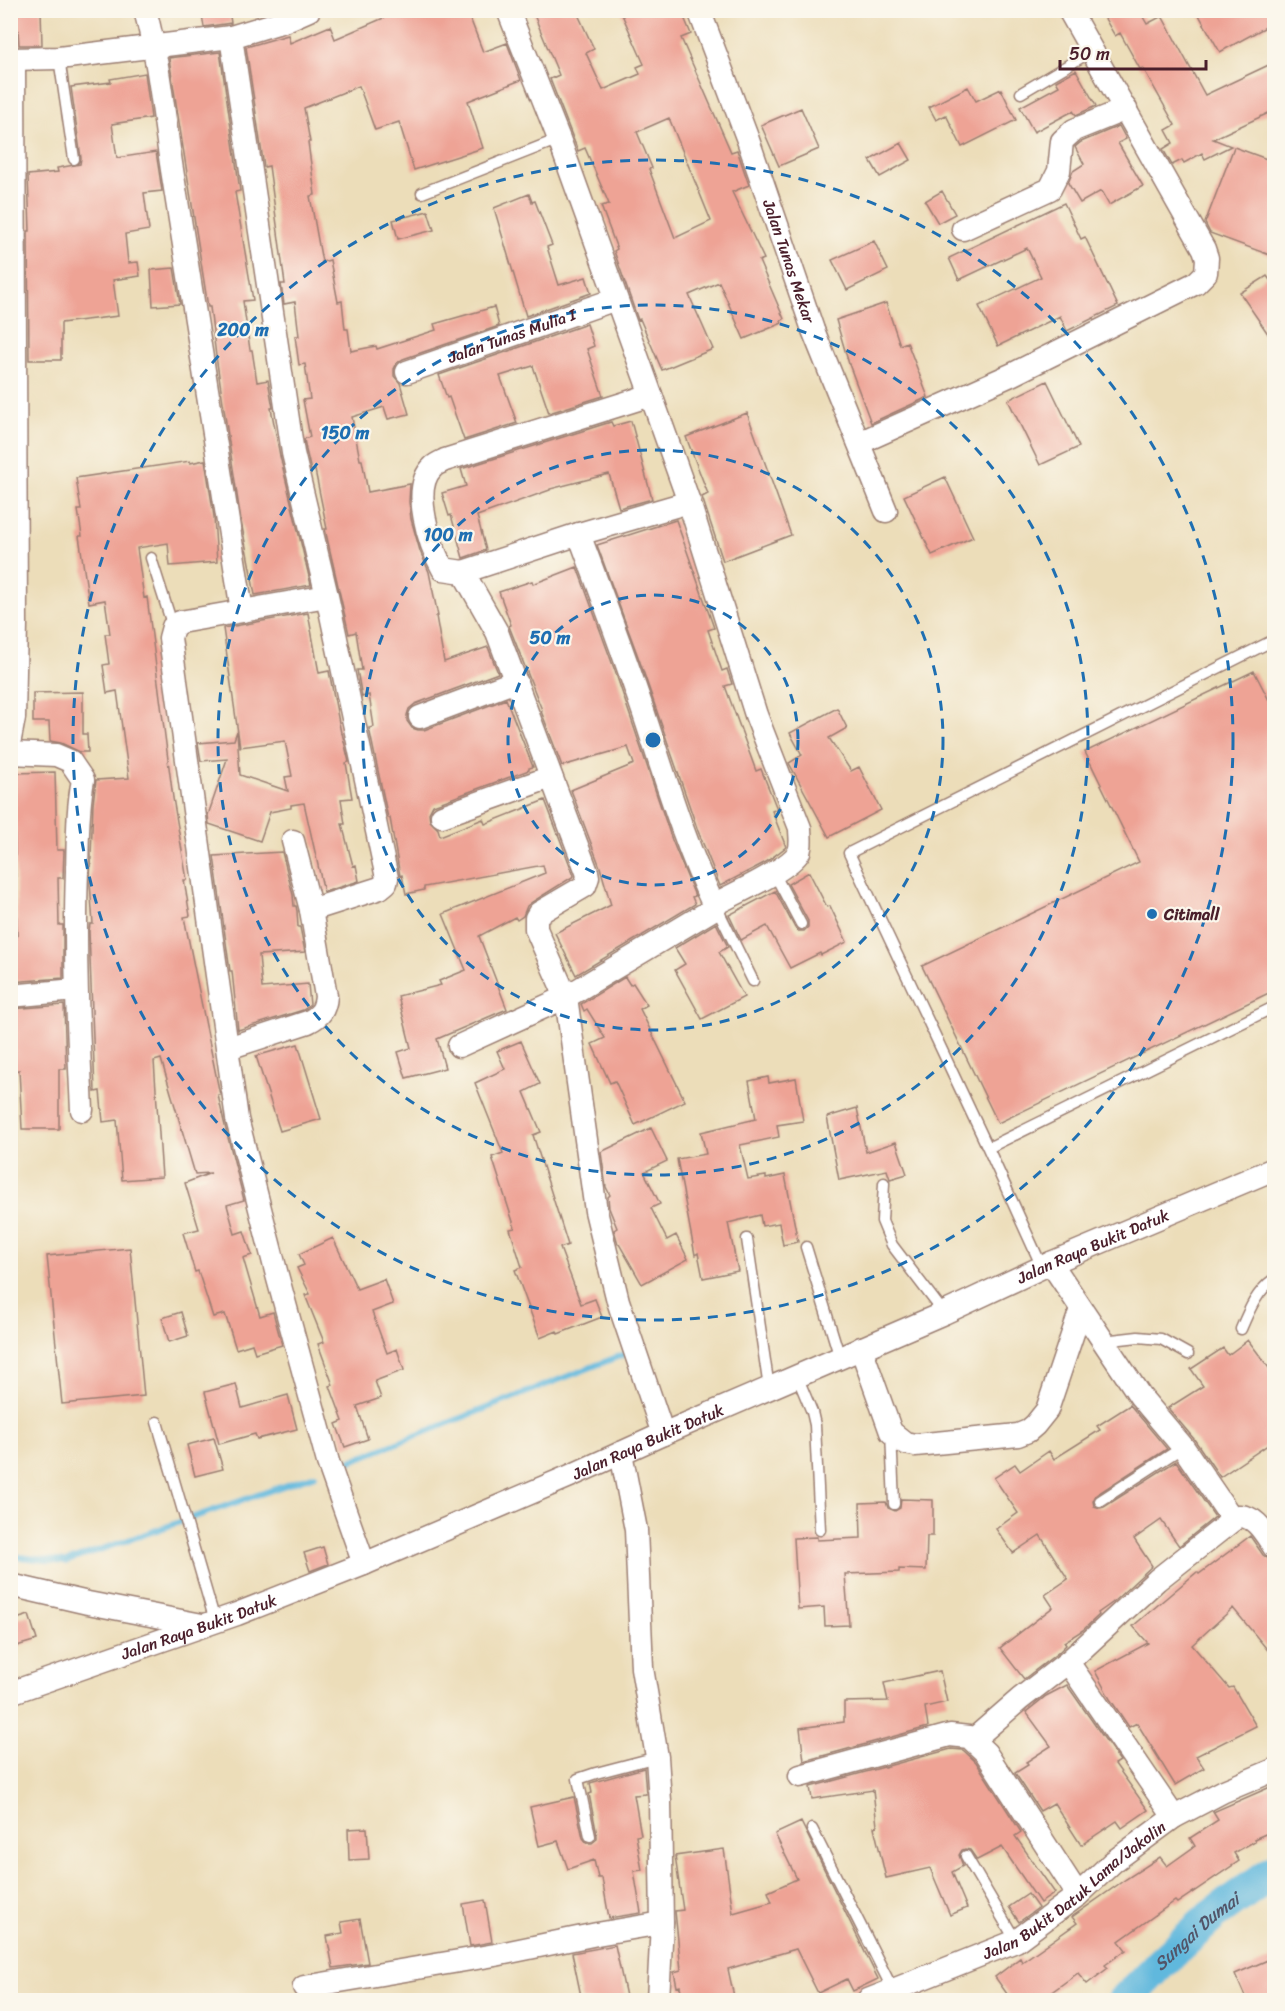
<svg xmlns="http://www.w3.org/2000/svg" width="1285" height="2011" font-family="Sriracha,sans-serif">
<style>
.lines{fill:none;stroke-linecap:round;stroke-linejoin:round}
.stream{stroke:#60b8dd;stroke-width:6}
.river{stroke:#60b8dd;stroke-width:34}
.building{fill:#eea395;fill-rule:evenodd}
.service-casing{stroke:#9b7e72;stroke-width:13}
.minor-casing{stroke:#9b7e72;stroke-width:25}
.service{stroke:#fff;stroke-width:10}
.minor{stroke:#fff;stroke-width:22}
.ring{fill:none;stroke:#1f6fb2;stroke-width:3;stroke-dasharray:10 8}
.poi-dot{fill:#1f6fb2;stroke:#fbf7ec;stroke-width:2}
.labels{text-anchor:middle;stroke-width:4.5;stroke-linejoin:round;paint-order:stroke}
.street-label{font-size:16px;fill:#4a1f2b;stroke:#fbf7ec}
.poi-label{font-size:16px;font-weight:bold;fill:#4a1f2b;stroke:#fbf7ec;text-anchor:start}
.water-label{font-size:18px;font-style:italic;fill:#525569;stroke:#fbf7ec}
.centre{fill:#1f6fb2;stroke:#fbf7ec;stroke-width:3}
.ring-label{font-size:18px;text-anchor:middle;font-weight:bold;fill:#1f6fb2;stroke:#fbf7ec;stroke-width:4.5;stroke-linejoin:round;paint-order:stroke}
</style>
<rect width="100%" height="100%" fill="#fbf7ec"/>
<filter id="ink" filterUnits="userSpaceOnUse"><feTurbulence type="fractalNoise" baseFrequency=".0167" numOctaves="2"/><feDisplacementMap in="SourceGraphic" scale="12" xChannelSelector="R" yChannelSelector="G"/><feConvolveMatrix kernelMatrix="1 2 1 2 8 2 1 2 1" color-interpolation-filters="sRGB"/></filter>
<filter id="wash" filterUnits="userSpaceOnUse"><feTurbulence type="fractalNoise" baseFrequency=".008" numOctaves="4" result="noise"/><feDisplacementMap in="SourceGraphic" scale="24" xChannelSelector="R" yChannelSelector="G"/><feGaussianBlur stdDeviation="1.35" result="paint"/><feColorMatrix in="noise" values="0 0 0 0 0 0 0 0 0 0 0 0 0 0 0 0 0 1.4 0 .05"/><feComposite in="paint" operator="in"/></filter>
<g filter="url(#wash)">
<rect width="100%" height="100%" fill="#ecddb9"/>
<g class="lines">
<path class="stream" d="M346,1463L630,1352
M10,1556L65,1562L315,1475"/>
<path class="river" id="s1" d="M1125,2000L1160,1964L1213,1915L1274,1871"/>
</g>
<g id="blocks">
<path class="building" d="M10,10H41L42,45H19L18,30L10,31Z
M201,10H229L231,23L204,27Z
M402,10H467L483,52L507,43L521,80L468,101L483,148L414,170L399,122L375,130L359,86L304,108L310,142H308L315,195L310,196L322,262L330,260L338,302L342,301L345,329H348L351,351L376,346L377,349L436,330L434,324L494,307L499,326L403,359L397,363L394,369V376L400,383L409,414L388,419L384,407L352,417L360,460H362L368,492L410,484L409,502L411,519L420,551L429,572L438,616H436L444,662L488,647L498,673L415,704L409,709L407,715V721L412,728L418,730H424L506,699L533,767L529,768V770L433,805L429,813L430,821L438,829L440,836L483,819L485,824L545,800L574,876L532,902L527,906L523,916L517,920L515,917L479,936L507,1009L437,1039L445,1068L406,1078L398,1052L411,1048L398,996L441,985L439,981L466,970L443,914L545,873L543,865L424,887V890L406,894L402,875L400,876L390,818H388L369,728L374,727L369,695L362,697L357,670H362L356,632L349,634L325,529H327L315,470L311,471L306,450L304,439L310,437L303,400L310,399L305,364L299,365L295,336H299L295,302L284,304L281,284H285L269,166L264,167L246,47L288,35L290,43L330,26L335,39Z
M532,10H576L594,49L586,53L603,90L640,74L637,67L644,64L620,10H681L691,34L681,38L731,152L737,150L749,185L732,192L764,259L759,261L784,319L781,321L782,323L744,339L719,282L689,295L713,349L662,370L640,319L638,320L614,251L617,249L601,206L609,204L585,148L578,151L550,79L559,75ZM669,118L711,221L675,238L649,169L652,168L637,132Z
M1100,10H1139L1147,24L1162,16L1205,95L1275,62V110L1213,139L1231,146L1205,159L1202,153L1184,163L1182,160L1172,165L1163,149L1173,143L1166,130L1175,125L1143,68L1140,69L1120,33L1115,36Z
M1208,10H1268L1275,22L1220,52L1199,15Z
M220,52L240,191L235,192L253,300L243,301L250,350H252L257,382L268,380L273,408H271L280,456L311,585L255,595L241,521L216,356L210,307H208L169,58Z
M1076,70L1096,106L1076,115L1073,111L1034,132L1020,107L1059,86L1056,81Z
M145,73L151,118L112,124L117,158L156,152L162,191L144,193L149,230L125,234L128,263L138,262L140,276L113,280L118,316L61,323V360H29L28,231H30L28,175L58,172L57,168L80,164L81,158L71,87L111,82L110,79Z
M968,87L976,101L1001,89L1016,120L962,147L946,115L936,120L929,107Z
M801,108L819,149L779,166L761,125Z
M1119,126L1126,139L1118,143L1143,186L1109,205L1101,191L1080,203L1068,183L1073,171L1084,164L1075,147L1081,142Z
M901,143L911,160L880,177L870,160Z
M1234,147L1275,162V257L1210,233L1205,223Z
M942,191L955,214L938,223L925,201Z
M529,194L532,202L535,201L552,245L547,247L559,285L586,277L591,293L526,316L494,208Z
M1064,203L1081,239L1085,237L1118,306L1067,331L1060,316L998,346L979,306L1041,277L1027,248L959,280L949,258Z
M428,211L434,230L398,239L393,220Z
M874,241L888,270L847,290L832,260Z
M174,268L180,304L153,306L151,270Z
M1267,276L1275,287V344L1240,293Z
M886,303L900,345L907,342L928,397L871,423L849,364L836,320Z
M587,324L594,346L587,349L603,396L549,413L533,366L500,376L517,423L464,440L449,397L447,398L439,375Z
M1047,381L1079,447L1040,465L1008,400Z
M747,413L791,535L723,561L702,497L708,494L686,437Z
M631,421L652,499L619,508L609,474L550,489V490L477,516L486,550L463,558L451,515L449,516L442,493L466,486L461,469L611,422L613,426Z
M205,460L214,517L217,562L170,566L168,543L137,548L144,598L147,597L173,798L187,880H184L190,916L184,917L219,1090L220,1095H218L224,1122L244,1200L227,1205L235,1234L244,1231L252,1255L243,1258L260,1316L273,1312L282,1345L255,1353L252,1344L236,1349L225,1314L213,1317L198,1271L195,1272L183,1233L199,1229L185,1183L211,1173L195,1174L161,1059L154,1061L162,1177L122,1180L117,1120L103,1122L100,1091L95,1092L89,931L90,924H93L90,882L93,804L96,780L129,778L117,691L107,693L103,665L109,664L105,634H110L105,600L89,603L79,536H82L78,510H81L76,478L190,461V463Z
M945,477L973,537L932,555L904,496Z
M676,520L714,628L708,630L722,671L727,669L732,684L725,686L756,771L761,769L777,809L772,811L786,847L766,862L720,886L698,831L640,662L597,545Z
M577,567L615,671L672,840L695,896L692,897L695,904L576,975L555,933L611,905L600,867L571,790L634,764L628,747L562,766L541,711L542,710L509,626L511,625L499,592L532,581L533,584Z
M308,613L319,673L329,671L341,733H342L349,762L346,763L352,798L341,799L345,824H342L353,866L356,865L359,881L324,892L304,803L291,805V808L270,812L260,841L209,824L208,815L227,759L201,761L198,743L234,740L237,731L240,775L288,791L285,777L292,776L285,741L240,747L223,628Z
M1254,671L1275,712V990L998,1123L922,966L1139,862L1085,752Z
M83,692V734H87L88,752H80L61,743L50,741L49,722H33V693Z
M837,708L847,728L829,738L851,771L859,767L881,810L829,837L789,763L802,755L790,733Z
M55,772L57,850H64L63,878H58L59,925H63V978L10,982V936H17L13,773Z
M282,852L293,895L294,906H296L297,911L298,927H300L305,952L259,955L262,988L308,984L310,1005L303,1010L238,1030L232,971H230L214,856Z
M809,872L827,907L830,906L847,942L821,955L820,953L790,968L767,926L741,940L729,915L775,891L795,928L798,931H804L808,927V921L788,884Z
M716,923L728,947L719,952L744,997L702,1019L675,970L685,964L675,948Z
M625,977L630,985L633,983L647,1005L640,1009L685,1101L635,1125L615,1081L610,1083L592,1044L605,1038L587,1009L584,1011L581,1004Z
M64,1005L66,1069H59V1129H22L19,1070L13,1071L10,1009Z
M521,1041L540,1084L524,1092L541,1132L533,1135L568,1245L560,1248L581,1304L595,1299L602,1317L558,1334L557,1331L540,1338L515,1270L522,1267L510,1229L515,1228L492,1157L503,1153L475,1083L505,1069L497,1051Z
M298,1044L321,1119L280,1131L256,1056Z
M768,1077L769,1083L796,1078L803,1121L777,1125L779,1137L740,1145L748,1179L766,1176V1179L785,1175L798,1242L783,1245L779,1223L762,1226L760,1215L728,1223L738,1271L703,1278L698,1253L695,1255L677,1159L706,1154L701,1132L756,1119L749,1081Z
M857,1108L866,1152L896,1142L907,1174L890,1179L887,1170L839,1180L827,1117Z
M651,1128L667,1161L644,1172L660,1204L651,1208L667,1240L676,1235L688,1259L642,1284L619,1244H618L614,1230L617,1228L609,1208L608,1197L610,1195L606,1187L601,1152Z
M333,1238L357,1289L384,1279L393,1304L372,1312L387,1353L397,1349L404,1370L375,1381L381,1398L357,1406L368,1439L345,1447L336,1424L343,1421L330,1386L333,1385L318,1344L324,1342L305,1295L310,1294L297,1268L304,1265L299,1254Z
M130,1248L144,1396L62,1404L47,1256Z
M181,1312L188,1336L169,1342L162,1318Z
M1248,1340L1275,1376V1440L1220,1477L1194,1439L1168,1408L1203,1386L1191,1369L1223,1348L1228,1355Z
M236,1384L242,1408L288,1395L297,1429L257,1439L255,1434L219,1444L205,1392Z
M1130,1405L1167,1449L1096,1495L1093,1501L1094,1506L1100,1508L1104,1507L1176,1461L1215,1517L1179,1546L1161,1520L1134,1539L1152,1566L1112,1603L1098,1613L1099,1615L1083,1630L1064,1642L1066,1645L1059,1652L1024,1679L1000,1648L1053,1607L1045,1595L1068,1579L1040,1535L1013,1553L996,1529L1018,1513L994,1478L1015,1464L1020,1471L1049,1451L1054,1459L1100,1430L1097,1426Z
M214,1438L223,1469L195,1476L187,1445Z
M901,1499L933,1500V1536H927L926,1570L899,1569V1572L845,1574L849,1625L825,1626L824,1607L798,1609L794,1538L817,1537V1540L861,1538L860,1503L886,1502L888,1508L895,1511L900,1508Z
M1250,1536L1263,1555L1269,1559L1275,1560V1659L1233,1608L1192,1645L1229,1688L1233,1687L1256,1726L1196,1756L1204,1768L1175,1785L1137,1723L1129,1727L1110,1699L1095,1671L1148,1643L1133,1626L1197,1572L1199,1574Z
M323,1547L328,1564L310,1571L304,1553Z
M29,1615L37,1640L10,1648V1621Z
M940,1671L947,1702L925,1707L928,1727L804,1761L800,1728L844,1722V1702L888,1701L884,1683Z
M1067,1685L1120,1761L1115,1764L1148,1810L1122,1828L1117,1821L1081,1845L1054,1803L1040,1811L1015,1773L1028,1765L1026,1762L1051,1746L1026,1712L1046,1696Z
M951,1749L963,1750L976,1762L1021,1832L1015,1836L1055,1893L1040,1903L1002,1847L977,1860L970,1850L965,1849L962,1850L959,1855L963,1866L952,1872L967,1908L950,1915L930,1868L886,1878L874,1827L877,1826L873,1790L812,1799L810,1787Z
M644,1768L646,1794L634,1795L641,1835L636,1836L642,1870L634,1871L641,1913L609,1918L602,1878H598L594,1860L568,1869L558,1841L539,1846L530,1807L574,1797L583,1838L587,1843H592L597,1839V1835L589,1794L592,1793L590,1783Z
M1275,1785V1830L1254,1839L1255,1841L1234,1853L1239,1861L1177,1903L1175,1901L1119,1941L1126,1950L1105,1965L1108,1968L1087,1984L1078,1973L1039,2001H1012L995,1977L1020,1958L1022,1962L1077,1923L1072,1917L1126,1879L1160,1857L1167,1866L1195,1846L1190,1838L1218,1820L1213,1812Z
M801,1822L878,1979L853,1991L847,1979L818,1993L796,1949L728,1969L735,2001H683L680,1986L677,1987L674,1972L681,1970L675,1911L683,1910L675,1856L724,1849L733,1913L772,1902L768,1892L797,1879L775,1834Z
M367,1828L369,1859L349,1860L348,1829Z
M1028,1894L1038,1908L1019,1922L1009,1907Z
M485,1900L492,1942L470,1946L463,1904Z
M360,1919L368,1963L333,1968L327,1936L343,1933L341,1922Z
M615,1945L627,2001H582L572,1953Z
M1275,1957V2001H1247L1235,1974Z"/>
</g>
</g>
<g filter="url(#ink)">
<use href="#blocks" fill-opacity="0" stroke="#9b7e72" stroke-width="1.5"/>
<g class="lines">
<defs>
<path id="service" d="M59,58L74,159
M1021,93L1092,51
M422,193L559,139
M151,558L173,627
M774,873L801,924
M715,904L753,981
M988,1148L1274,1007
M884,1183L882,1221L892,1245L944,1313
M747,1239L769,1388
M806,1247L840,1358
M1042,1267L988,1148L849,853L1274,640
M1241,1329C1249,1310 1257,1291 1274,1279
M1103,1341L1138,1337L1161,1339L1188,1354
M797,1376L812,1412L815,1425L820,1530
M157,1422L215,1621
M891,1432L894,1504
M1100,1501L1183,1447
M812,1829L893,1990
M590,1836L578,1779L596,1773L657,1757
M966,1856L1016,1941"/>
<g id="minor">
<path d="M145,10C160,65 164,121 173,176C197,321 219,466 242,611"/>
<path id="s2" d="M699,10L748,140L813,330L886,511"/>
<path d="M231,37L293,453L327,596L387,878L386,883L380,888L311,910"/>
<path d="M10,59L59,58L231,37L284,21L309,10"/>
<path d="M963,229L1050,189L1059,171L1062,141L1074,130L1126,109"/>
<path id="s3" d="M407,372L616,299"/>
<path d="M651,395L445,460C441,462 436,464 433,467C410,488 430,546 443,569L463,572L497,632L587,872L588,877L585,886L539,913L536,918V929L566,997L596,1211L618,1301L663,1434"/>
<path d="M859,443L1013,374L1196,283L1206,273L1207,258L1204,249L1069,10"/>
<path d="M579,534C601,593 623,651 643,711C665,777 685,845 715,908"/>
<path d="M463,572L579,534L689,502"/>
<path d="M327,596L180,622L173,627L170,638L237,1119L277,1275L328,1462L364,1564"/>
<path d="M420,717L516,681"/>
<path d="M10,739L14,718L16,624L14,59"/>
<path d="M10,753L56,755L70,761L83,780C77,810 78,841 77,871C74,951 78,1030 82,1110"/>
<path d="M442,816L551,777"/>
<path d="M10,996L75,990"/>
<path d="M459,1046L566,997L715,908V904C734,894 790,869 799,852C802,844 800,836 800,828L756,715L689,502L651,395L559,139L508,10"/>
<path d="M228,1048L308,1022C320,1016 325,1010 326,996L311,910L293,841"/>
<path d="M1051,1263L1140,1396L1183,1447L1233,1520"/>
<path d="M861,1348L891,1432L905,1443L915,1445L1018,1435L1028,1431L1035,1425L1047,1410L1081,1309"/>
<path d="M621,1453L636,1530L642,1668L657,1757L660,1801L662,1923L658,2000"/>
<path d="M10,1585L88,1603L202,1625"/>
<path d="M1068,1662L1174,1817"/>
<path id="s4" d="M10,1693L237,1614L364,1564L570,1476L663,1434L944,1313L1051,1263L1274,1169"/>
<path d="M974,1739L1020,1699L1068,1662L1157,1580L1238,1516C1256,1515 1265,1534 1274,1547"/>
<path d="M800,1776L950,1735L969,1737L986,1753L1078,1895"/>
<path d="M304,1987L495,1955L597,1934L662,1923"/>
<path id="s5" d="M868,2000L1016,1941L1078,1895L1113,1862L1174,1817L1224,1791L1274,1770"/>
</g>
</defs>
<use href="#service" class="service-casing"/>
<use href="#minor" class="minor-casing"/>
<use href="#service" class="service"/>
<use href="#minor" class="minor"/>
</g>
</g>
<g class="ring">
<circle cx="653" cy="740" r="145"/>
<circle cx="653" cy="740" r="290"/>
<circle cx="653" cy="740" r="435"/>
<circle cx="653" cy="740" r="580"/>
</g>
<circle class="poi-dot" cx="1152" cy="914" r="6"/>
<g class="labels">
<g class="street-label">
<text dy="6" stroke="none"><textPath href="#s2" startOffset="267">Jalan Tunas Mekar</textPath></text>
<text dy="6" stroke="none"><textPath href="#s3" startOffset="111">Jalan Tunas Mulia I</textPath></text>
<text dy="6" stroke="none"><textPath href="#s4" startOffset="1172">Jalan Raya Bukit Datuk</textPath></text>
<text dy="6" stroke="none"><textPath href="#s4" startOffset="686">Jalan Raya Bukit Datuk</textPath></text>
<text dy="6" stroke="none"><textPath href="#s4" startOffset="200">Jalan Raya Bukit Datuk</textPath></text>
<text dy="6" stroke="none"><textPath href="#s5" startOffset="236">Jalan Bukit Datuk Lama/Jakolin</textPath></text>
</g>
<g class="poi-label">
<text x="1164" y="920">Citimall</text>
</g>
<g class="water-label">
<text dy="6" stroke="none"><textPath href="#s1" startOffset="99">Sungai Dumai</textPath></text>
</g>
</g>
<circle cx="653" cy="740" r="9" class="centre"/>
<g class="ring-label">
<text x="243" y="336">200 m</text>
<text x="345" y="439">150 m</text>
<text x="448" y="541">100 m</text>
<text x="550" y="644">50 m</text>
</g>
<rect width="1285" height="2011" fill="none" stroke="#fbf7ec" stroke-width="36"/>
<path d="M1060 60v9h146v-9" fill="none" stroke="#4a1f2b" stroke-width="3"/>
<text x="1069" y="60" font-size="18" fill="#4a1f2b" stroke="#fbf7ec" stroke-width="4.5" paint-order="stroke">50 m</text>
</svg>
